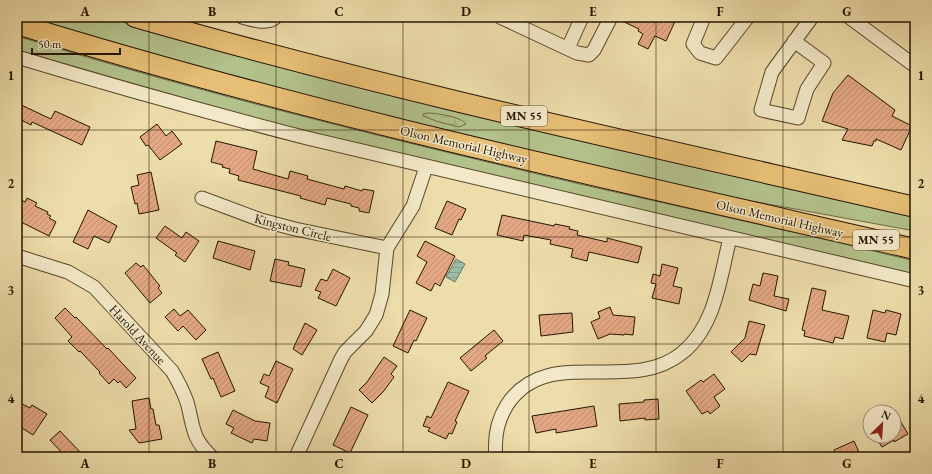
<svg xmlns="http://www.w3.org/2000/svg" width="932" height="474" font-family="'EB Garamond',serif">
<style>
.green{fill:#b3c28c;stroke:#6c6b46}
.wetland{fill:url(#wetland-marsh);stroke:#6c6b46}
.water{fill:url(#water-rules);stroke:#6b7963}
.building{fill:url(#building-hatch);stroke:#251400}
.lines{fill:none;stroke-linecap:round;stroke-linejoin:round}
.minor-casing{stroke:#57462a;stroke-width:15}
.highway-casing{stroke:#251400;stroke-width:22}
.minor{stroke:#f3e9c8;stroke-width:13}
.highway{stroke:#e6be75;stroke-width:20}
.grid{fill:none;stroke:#251400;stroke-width:1;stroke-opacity:0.55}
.labels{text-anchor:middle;stroke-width:3;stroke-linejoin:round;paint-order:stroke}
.shield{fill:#f3e9c8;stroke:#63543c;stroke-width:1}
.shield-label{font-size:12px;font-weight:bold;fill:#251400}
.street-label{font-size:13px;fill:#251400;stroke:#f3e9c8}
.neatline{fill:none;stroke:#251400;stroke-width:1.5}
.grid-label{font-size:13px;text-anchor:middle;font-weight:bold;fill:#251400}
</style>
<defs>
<pattern id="wetland-marsh" width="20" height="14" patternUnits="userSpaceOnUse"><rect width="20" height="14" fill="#b3c28c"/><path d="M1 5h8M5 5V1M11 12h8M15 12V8" fill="none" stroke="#9aa677"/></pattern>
<pattern id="water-rules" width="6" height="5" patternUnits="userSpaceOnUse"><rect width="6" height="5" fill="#9abca5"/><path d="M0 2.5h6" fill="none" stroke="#85a18c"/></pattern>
<pattern id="building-hatch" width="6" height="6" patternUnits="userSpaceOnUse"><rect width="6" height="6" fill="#e3a883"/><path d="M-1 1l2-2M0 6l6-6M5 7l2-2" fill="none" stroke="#c3906f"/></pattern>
</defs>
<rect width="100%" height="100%" fill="#edddaa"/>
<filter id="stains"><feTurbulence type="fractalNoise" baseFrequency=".005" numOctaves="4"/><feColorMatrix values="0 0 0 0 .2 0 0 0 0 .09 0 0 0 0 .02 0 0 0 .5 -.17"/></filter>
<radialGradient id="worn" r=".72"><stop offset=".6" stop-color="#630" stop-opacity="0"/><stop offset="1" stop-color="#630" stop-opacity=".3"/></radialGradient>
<path class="green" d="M22,17H105L210,46L915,216V231L746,200L649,179L314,100Z
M17,36C204,94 394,140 584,185C694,210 805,234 915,261V275L308,132L246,116L17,50Z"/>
<path class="wetland" d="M427,113C436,113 462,117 466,124L459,127L439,122L423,116V114Z"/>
<path class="water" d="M456,259L465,264L455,282L446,277Z"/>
<path class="building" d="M619,17H677L666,41L655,36L648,49L638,44L643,34L638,31L639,29L618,19Z
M848,75L895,110L892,116L912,126L901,150L876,139V141H874L872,146L842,140L848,129L822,121L833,93Z
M17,103L51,119L55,111L90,127L82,145L32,122L31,125L17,118Z
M157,124L166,136L172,131L182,144L160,160L148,145L146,146L140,137Z
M216,141L257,151L253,169L288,179L290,171L308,176L307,179L344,189L345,186L362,191L363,189L374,191L369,213L359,211V208L351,206V204L327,198L325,205L300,198L301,196L238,180L239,176L229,173L230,169L222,167L223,165L211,162Z
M151,172L159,210L139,214L137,203L135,204L131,187L139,185L137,175Z
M17,198L25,202L27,198L37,203L35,206L48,212L47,214L51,216L49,218L56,222L49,236L17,220Z
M447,201L466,209L461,220L459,219L452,235L435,228Z
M88,210L117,226L109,243L94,236L88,249L73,242Z
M502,215L554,226L555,224L570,227L569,229L578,231L577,235L607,242V238L642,247L638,263L589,252L587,261L571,257L573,249L550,244L551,240L524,235L523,241L497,235Z
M165,226L182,238L186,232L199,241L185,262L175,255L177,253L156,238Z
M218,241L255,251L250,270L213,258Z
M425,241L455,256L440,286L435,283L431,291L416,283L427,262L417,256Z
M275,259L289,262L288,265L305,269L301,287L270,281Z
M136,263L141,267L143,265L160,286L158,288L162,293L150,303L125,273Z
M662,264L678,268L673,286L682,288L679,304L652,298L656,284L651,283L653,274L660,276Z
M333,269L350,278L336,306L318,298L321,292L315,290L321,279L327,281Z
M763,273L778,276L774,296L789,299L786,311L749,300L753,284L760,286Z
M812,288L826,291L822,310L849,316L843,339L835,337L833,343L804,336L805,331L802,330Z
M610,307L613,315L635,317L633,335L624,334V335L610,334L598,339L591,322L600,318L598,312Z
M65,308L75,318L76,317L107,349L108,348L136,378L126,388L120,381L118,383L114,379L109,384L99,373L100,372L80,351L79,352L68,341L72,337L55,318Z
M174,309L180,316L188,310L206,330L196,340L183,326L178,331L165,317Z
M410,310L427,318L416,341L414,340L408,353L393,346Z
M873,310L885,313L886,310L901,314L896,335L887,333L885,342L867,338Z
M572,313L573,332L541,336L539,315Z
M749,321L765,325L756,355L750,354L742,362L731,352L745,338Z
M305,323L317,330L302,355L293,349Z
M494,330L503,341L485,356L487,358L471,371L460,358Z
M218,352L235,391L221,397L213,378L211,379L202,359Z
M384,357L397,366L391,374L394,377L383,392L372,403L359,390L367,382Z
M276,361L293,369L277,403L265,397L269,387L260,383L264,374L269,376Z
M714,374L725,389L714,397L720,406L710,414L708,411L702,414L686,391L701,380L703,382Z
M448,382L469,391L455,421L457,422L452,434L449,433L446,439L428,431L430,428L423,426L427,416L431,418Z
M149,398L151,409H153L156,425H159L162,439L139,443L129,430L136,429L132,401Z
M658,399L659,419L645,420V418L620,421L619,404L644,402V400Z
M22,404L30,408L32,405L47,414L33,435L17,425V405L20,407Z
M594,406L597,426L556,433V429L536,433L532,416Z
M351,407L368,415L350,453L333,445Z
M233,410L255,421L270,423L267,441L254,439L252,443L231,433L234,428L226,424Z
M894,410L908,434L894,442V440L882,447L875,436H894Z
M60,431L85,457H66L50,440Z
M854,441L861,457H837L834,450Z"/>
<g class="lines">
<defs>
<path id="minor" d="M242,17C253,20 268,25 276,17
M500,17L577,53L589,55L594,50L611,17
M704,17L693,44L700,53L716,58L748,17
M849,17L915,66
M794,41L824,63L807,89L798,118L761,110L772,72L812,17
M568,48L582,17
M17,57C113,86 210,113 307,138L915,281
M202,198L261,220L295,229L387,248
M17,256L68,272L94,287L172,371C178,381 183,391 187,402C194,427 191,438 212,457
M296,457L341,359L345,352L366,331L376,315L382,294L387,248L413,206L426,167
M496,457C494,439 497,421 507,405C547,343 629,396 682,353C716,326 720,277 730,238"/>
<path id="highway" d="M135,17C392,91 654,147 915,207
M17,24C312,115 614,180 915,249"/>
</defs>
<use href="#minor" class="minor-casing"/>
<use href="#highway" class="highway-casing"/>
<use href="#minor" class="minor"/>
<use href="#highway" class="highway"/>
</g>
<path class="grid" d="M149,17V457M276,17V457M403,17V457M529,17V457M656,17V457M783,17V457M17,130H915M17,237H915M17,344H915"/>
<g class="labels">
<g class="shield">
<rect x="501" y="106" width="46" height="20" rx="3"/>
<rect x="853" y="230" width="46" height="20" rx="3"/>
</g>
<g class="shield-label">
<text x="524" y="120">MN 55</text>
<text x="876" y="244">MN 55</text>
</g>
<g class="street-label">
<text transform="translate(464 144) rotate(13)" y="5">Olson Memorial Highway</text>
<text transform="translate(780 218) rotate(13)" y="5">Olson Memorial Highway</text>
<text transform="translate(293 227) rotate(14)" y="5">Kingston Circle</text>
<text transform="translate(138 334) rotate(47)" y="5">Harold Avenue</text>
</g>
</g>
<rect width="932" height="474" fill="none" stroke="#edddaa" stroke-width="44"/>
<g transform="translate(882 424) rotate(25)"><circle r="19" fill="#f3e9c8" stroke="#a19478"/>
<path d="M0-3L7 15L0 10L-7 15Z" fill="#8f2418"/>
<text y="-6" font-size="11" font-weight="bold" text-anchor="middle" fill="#251400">N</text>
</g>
<path d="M32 48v6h88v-6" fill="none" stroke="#251400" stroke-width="2"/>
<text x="38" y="48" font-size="12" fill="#251400" stroke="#f3e9c8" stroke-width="3" paint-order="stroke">50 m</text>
<rect x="22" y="22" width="888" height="430" class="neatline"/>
<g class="grid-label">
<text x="85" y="16">A</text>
<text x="212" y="16">B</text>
<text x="339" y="16">C</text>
<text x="466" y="16">D</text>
<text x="593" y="16">E</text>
<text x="720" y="16">F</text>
<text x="847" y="16">G</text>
<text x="11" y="80">1</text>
<text x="921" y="80">1</text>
<text x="11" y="188">2</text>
<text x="921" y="188">2</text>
<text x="11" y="295">3</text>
<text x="921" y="295">3</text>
<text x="11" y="403">4</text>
<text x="921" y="403">4</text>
<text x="85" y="468">A</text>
<text x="212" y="468">B</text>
<text x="339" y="468">C</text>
<text x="466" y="468">D</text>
<text x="593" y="468">E</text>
<text x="720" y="468">F</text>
<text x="847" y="468">G</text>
</g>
<rect width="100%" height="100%" filter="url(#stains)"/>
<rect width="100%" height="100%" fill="url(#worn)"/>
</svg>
